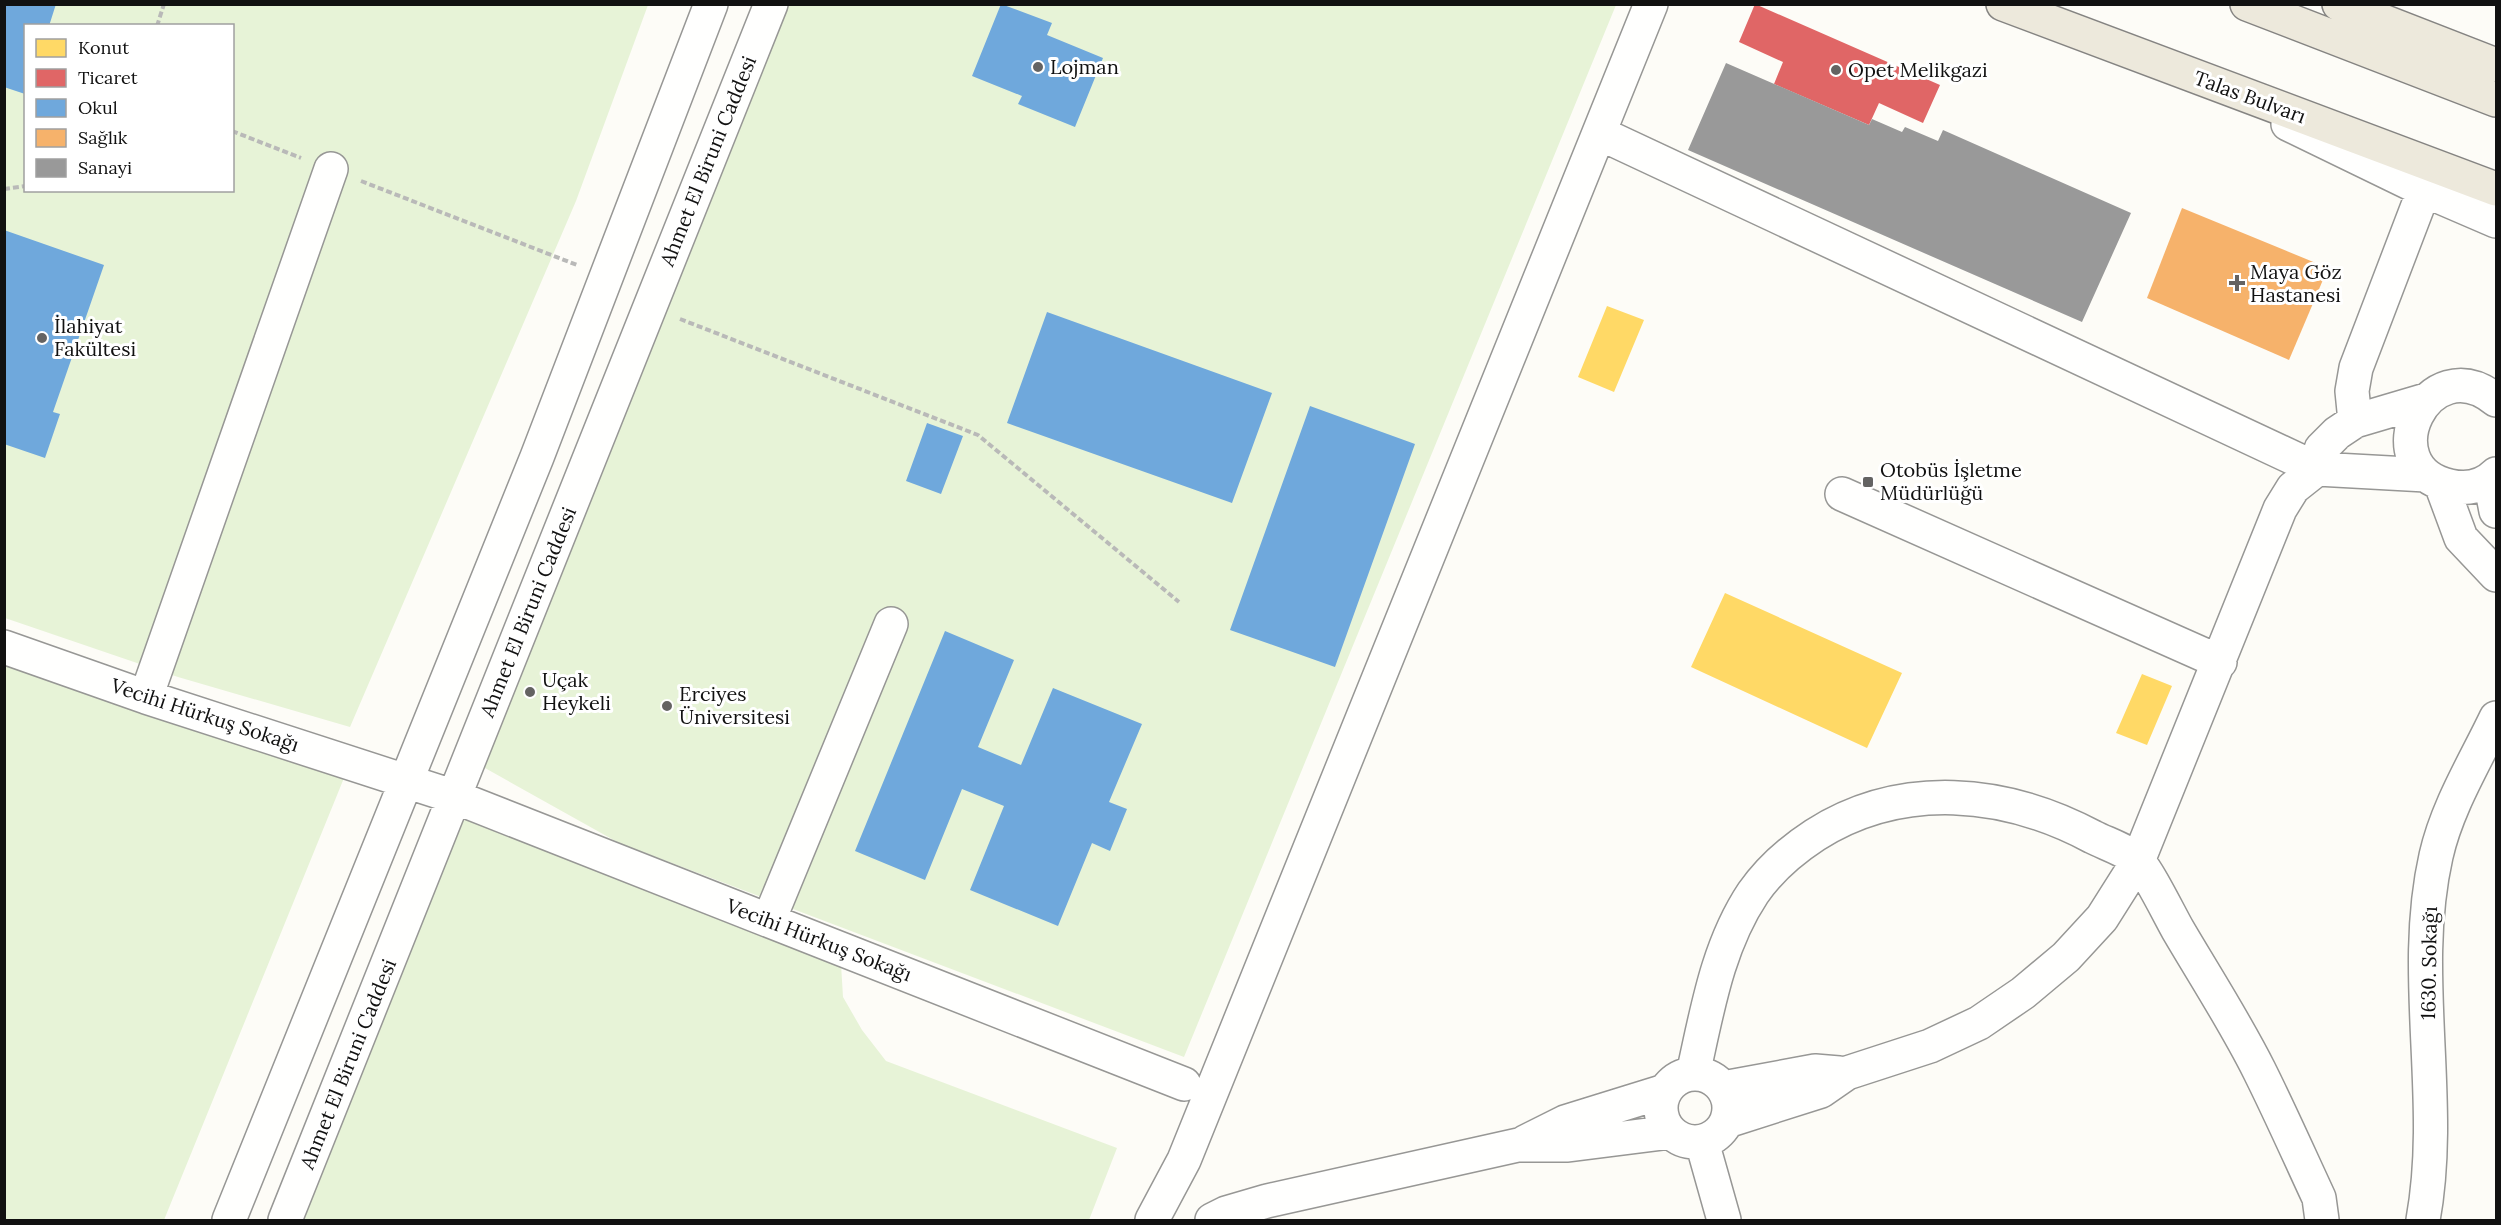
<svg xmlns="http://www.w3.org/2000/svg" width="2501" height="1225" font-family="Lora,serif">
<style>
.green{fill:#e7f3d7;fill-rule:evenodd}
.homes{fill:#ffd966}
.shops{fill:#e06666}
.schools{fill:#6fa8dc}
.health{fill:#f6b26b}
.industry{fill:#999}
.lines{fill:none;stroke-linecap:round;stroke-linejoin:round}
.minor-casing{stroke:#979795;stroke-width:36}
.major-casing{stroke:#858482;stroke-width:36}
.path{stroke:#b9b9b8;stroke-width:4;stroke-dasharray:6 3;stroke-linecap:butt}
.minor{stroke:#fffffe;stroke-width:33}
.major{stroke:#ede9dc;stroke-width:33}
.poi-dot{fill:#646362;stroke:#fff;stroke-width:2}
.labels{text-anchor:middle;stroke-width:6;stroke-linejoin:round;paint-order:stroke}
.poi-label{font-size:20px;fill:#111;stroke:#fff;text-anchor:start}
.street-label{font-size:20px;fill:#111;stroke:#fff}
</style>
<rect width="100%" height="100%" fill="#fdfcf7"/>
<path class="green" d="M5,5H648L576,201L350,727L178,677L5,618ZM26,26H232V190H26Z
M764,5H1616L1184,1057L619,843L476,763L469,737L653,253L672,258Z
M5,653L344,778L164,1220H5Z
M475,817L841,964L843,997L862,1030L886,1061L1117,1148L1089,1220H271L432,831Z"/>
<path class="homes" d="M1607,306L1644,320L1614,392L1578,377Z
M1725,593L1902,673L1867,748L1691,667Z
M2142,674L2172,686L2147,745L2116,733Z"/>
<path class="shops" d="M1755,4L1940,85L1923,123L1879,103L1869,125L1774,84L1783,62L1739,42Z"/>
<path class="schools" d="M4,4H56L49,26H26L25,94L4,87Z
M1001,4L1052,23L1047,35L1103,58L1075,127L1018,104L1022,96L972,76Z
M4,230L104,265L53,412L60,414L45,458L4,444Z
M1047,312L1272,393L1232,503L1007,423Z
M1310,406L1415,444L1335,667L1230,630Z
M927,423L963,436L941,494L906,481Z
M945,631L1014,660L978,747L1021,765L1053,688L1142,724L1109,802L1127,809L1110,851L1092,843L1058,926L970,890L1004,806L962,789L925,880L855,851Z"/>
<path class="health" d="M2182,208L2328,268L2289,360L2147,298Z"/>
<path class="industry" d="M1726,63L1869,125L1872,119L1902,132L1905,127L1938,141L1943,130L2131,213L2082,322L1688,150Z"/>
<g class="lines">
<defs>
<path id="minor" d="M2288,124L2424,190L2496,221
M1599,133L2317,469L2426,475
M2496,400C2427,344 2369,468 2450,486C2467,490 2484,486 2496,474
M2355,421L2352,391L2356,368L2424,190
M2490,480L2496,511
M2441,484L2461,538L2496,575
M1842,494L2220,662
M4,647L146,697L455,797L1184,1084
M146,697L331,169
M769,920L891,624
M1661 1108a34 34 0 1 1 68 0a34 34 0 1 1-68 0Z
M1693,1074C1707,1012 1717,947 1753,893C1769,870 1792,850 1815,835C1902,780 2005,790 2093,837C2107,844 2126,850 2137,860C2147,869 2170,916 2178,930C2205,976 2235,1022 2259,1070C2280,1112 2299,1155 2319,1198L2322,1220
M1723,1088L1815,1071L1839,1073
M1727,1121L1821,1091L1847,1073L1930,1046L1979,1023L2023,993L2066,957L2102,918L2138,861L2280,509L2293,488L2317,469L2321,449L2337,433L2355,421L2426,400
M1525,1142L1565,1122L1665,1091
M1702,1142L1724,1220
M229,1220L537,457L711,4
M285,1220L771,4
M1152,1220L1184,1160L1651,4
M1212,1220L1226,1213L1267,1201L1518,1145H1568L1671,1132
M2423,1220C2445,1100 2409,975 2436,856C2447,807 2475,762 2496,718"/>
<path id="major" d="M2003,4L2496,189
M2247,4L2496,100
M2339,4L2496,65"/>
</defs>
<use href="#minor" class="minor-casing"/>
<use href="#major" class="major-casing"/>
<path class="path" d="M157,26L164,4
M232,131L301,158
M361,181L577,265
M4,189L26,186
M680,319L978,435L1179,602"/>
<use href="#minor" class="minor"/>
<use href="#major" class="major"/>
</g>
<g class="poi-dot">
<circle cx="1038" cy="67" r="6"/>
<circle cx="1836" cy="70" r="6"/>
<path d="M2234 274h6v6h6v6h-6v6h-6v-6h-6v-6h6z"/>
<circle cx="42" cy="338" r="6"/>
<rect x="1862" y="476" width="12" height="12" rx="3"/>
<circle cx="530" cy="692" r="6"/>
<circle cx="667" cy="706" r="6"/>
</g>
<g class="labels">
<g class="poi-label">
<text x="1050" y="74">Lojman</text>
<text x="1848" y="77">Opet Melikgazi</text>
<text x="2250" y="279">Maya Göz<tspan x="2250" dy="23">Hastanesi</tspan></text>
<text x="54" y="333">İlahiyat<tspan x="54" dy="23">Fakültesi</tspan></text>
<text x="1880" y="477">Otobüs İşletme<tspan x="1880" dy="23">Müdürlüğü</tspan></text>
<text x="542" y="687">Uçak<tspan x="542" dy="23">Heykeli</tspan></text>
<text x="679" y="701">Erciyes<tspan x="679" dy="23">Üniversitesi</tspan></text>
</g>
<g class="street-label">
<text transform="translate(2250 97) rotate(20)" y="7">Talas Bulvarı</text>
<text transform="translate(708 161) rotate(-68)" y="7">Ahmet El Biruni Caddesi</text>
<text transform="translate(528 612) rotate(-68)" y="7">Ahmet El Biruni Caddesi</text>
<text transform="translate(205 715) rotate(18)" y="7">Vecihi Hürkuş Sokağı</text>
<text transform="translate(819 940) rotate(21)" y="7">Vecihi Hürkuş Sokağı</text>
<text transform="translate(2429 963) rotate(-89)" y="7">1630. Sokağı</text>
<text transform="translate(348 1064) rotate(-68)" y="7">Ahmet El Biruni Caddesi</text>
</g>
</g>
<rect width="2501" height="1225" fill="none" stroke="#111111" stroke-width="12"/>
<rect x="24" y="24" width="210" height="168" fill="#ffffff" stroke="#a0a0a0" stroke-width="1.5"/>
<rect x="36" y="39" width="30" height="18" fill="#ffd966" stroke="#a0a0a0" stroke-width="1.5"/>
<text x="78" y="54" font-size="18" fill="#111111">Konut</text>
<rect x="36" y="69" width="30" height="18" fill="#e06666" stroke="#a0a0a0" stroke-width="1.5"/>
<text x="78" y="84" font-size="18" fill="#111111">Ticaret</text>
<rect x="36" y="99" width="30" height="18" fill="#6fa8dc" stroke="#a0a0a0" stroke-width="1.5"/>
<text x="78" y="114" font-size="18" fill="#111111">Okul</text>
<rect x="36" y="129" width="30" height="18" fill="#f6b26b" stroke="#a0a0a0" stroke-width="1.5"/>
<text x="78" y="144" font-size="18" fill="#111111">Sağlık</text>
<rect x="36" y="159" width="30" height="18" fill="#999999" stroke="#a0a0a0" stroke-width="1.5"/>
<text x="78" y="174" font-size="18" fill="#111111">Sanayi</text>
</svg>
